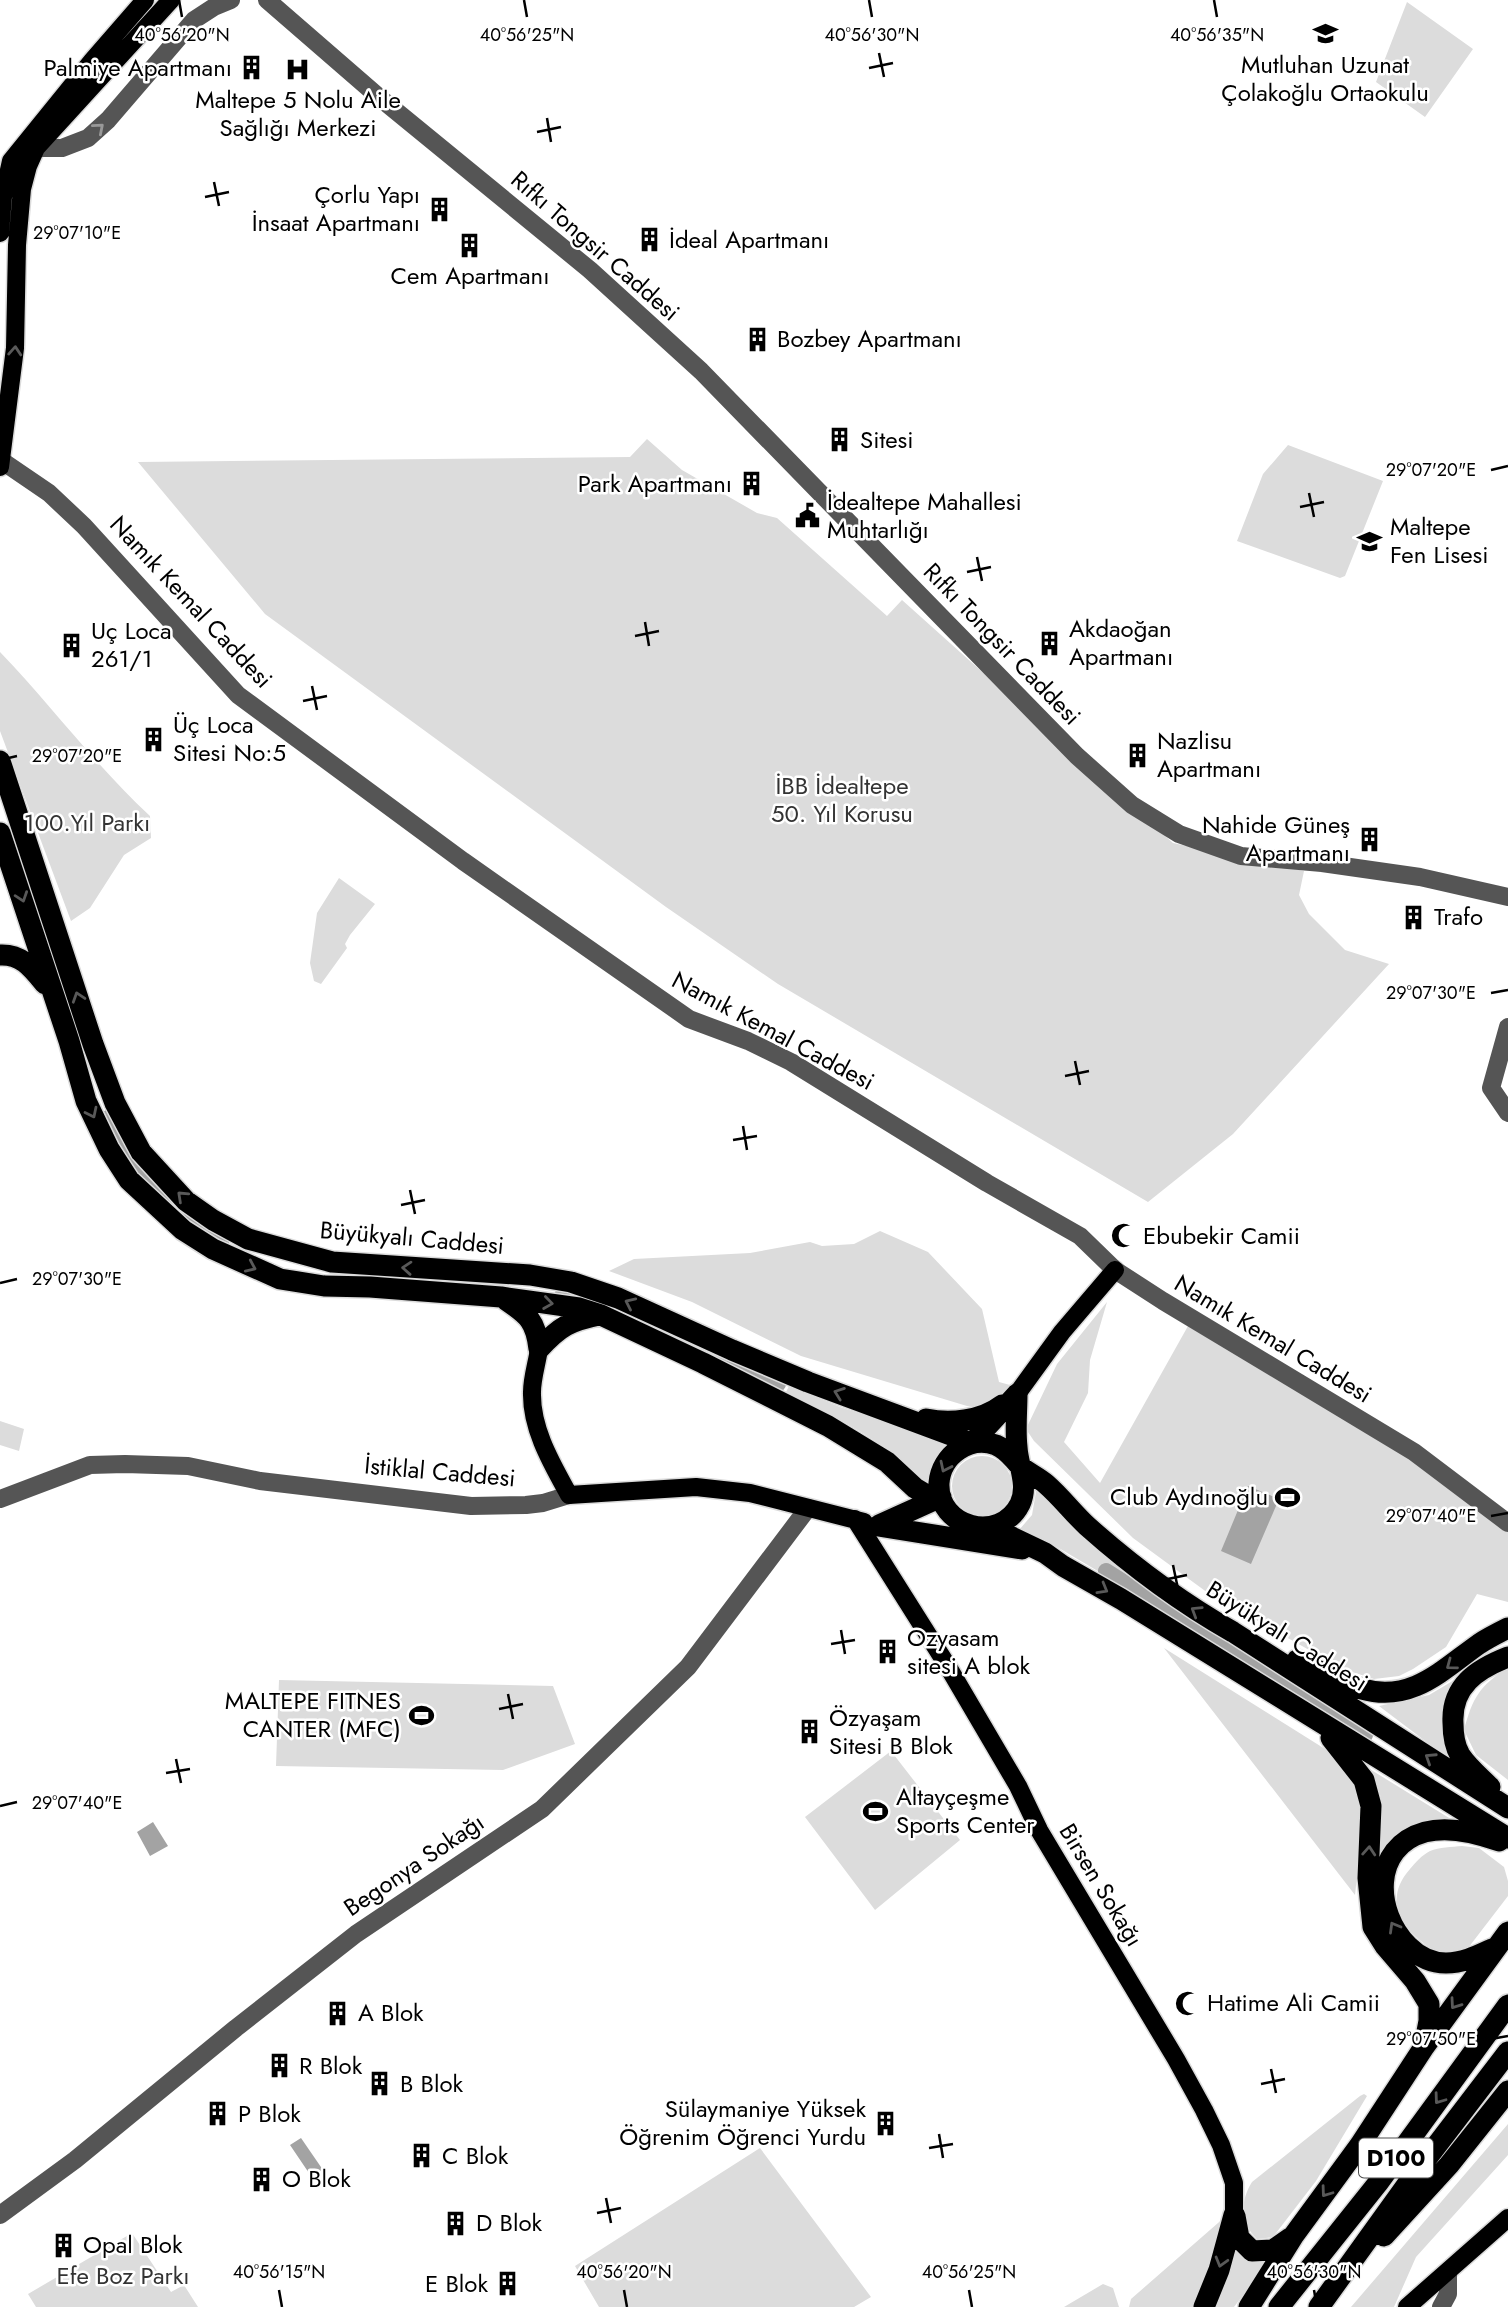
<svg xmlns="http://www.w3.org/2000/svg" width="1508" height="2307" font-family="Jost,sans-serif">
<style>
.green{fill:#dcdcdc}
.water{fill:#a3a3a3}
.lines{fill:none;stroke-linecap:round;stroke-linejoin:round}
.canal{stroke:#a3a3a3;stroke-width:16}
.major-casing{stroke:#dbdbdb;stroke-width:21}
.highway-casing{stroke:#dbdbdb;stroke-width:24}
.minor{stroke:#555;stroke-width:18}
.major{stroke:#000;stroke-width:18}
.highway{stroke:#000;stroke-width:21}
.oneway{stroke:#999}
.oneway2{stroke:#595959}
.ticks{fill:none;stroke:#000;stroke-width:2.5}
.labels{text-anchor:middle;stroke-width:5;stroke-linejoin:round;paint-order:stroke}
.shield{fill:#fff;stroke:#4c4c4c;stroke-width:2}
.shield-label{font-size:23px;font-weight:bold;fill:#000}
.poi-label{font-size:24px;fill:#000;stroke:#fff;text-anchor:start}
.street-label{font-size:24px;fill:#000;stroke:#fff}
.park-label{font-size:24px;fill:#333;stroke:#fff}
.ticks-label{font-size:18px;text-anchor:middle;fill:#000;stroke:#fff;stroke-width:5;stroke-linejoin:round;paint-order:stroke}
</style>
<rect width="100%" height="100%" fill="#fff"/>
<path class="green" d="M1407,2L1473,49L1425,117L1376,82Z
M647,439L682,470L757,513L777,518L887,616L902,600L1173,843L1304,871L1299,895L1309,914L1345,950L1389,964L1233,1134L1148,1202L778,984L666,907L265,614L138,462L630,457Z
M1288,445L1383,481L1345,576L1340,578L1237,541L1263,474Z
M0,652C51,705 95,765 150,816L151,838L124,855L90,908L71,921L0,731Z
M339,878L375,904L350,935L345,944L347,948L321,984L314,981L310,963L317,913Z
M880,1231L928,1252L982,1309L999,1382L1010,1385C996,1402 991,1411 967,1406L801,1356L692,1302L609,1271L634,1259L750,1253L810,1242L822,1246L854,1244Z
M1107,1302L1090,1360L1088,1393L1064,1442L1100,1483L1188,1326L1411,1457L1508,1530V1602L1477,1594L1446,1647L1413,1669L1399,1676L1374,1679L1343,1669L1208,1593L1133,1538L1034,1441L1026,1429L1057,1364Z
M789,1386L840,1407L958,1445L929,1491C911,1473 893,1453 872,1439C845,1421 815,1407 786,1392Z
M0,1421L24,1429L19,1451L0,1445Z
M952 1486a30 30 0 1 1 60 0a30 30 0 1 1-60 0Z
M1037,1486L1094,1540L1178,1613L1179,1619L1057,1547L1019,1530L1032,1515Z
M1164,1648L1333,1754L1361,1794L1363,1818L1355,1895Z
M1508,1667V1780L1476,1755L1464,1730C1473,1697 1479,1687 1508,1667Z
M1456,1679L1443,1720L1449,1759L1379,1706L1429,1695Z
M279,1680L553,1686L575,1744L503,1770L276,1766Z
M891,1751L960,1840L875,1910L805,1817Z
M1368,1768L1454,1821L1430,1825L1380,1883L1378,1844L1381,1797Z
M1462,1846L1479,1848L1504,1867L1508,1881V1896L1465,1952L1446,1957C1412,1940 1377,1906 1410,1869C1415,1863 1422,1855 1430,1851C1439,1847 1452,1847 1462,1846Z
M1364,2094L1367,2096L1316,2181L1273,2237L1257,2239C1240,2223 1240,2201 1252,2182L1360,2096Z
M1508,2124V2155L1416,2257L1394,2307H1351Z
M760,2148L871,2297L854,2307H599L575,2266Z
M1226,2216L1197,2307H1129L1131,2299Z
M132,2233L171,2292L184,2285L198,2307H36L28,2294Z
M1231,2244L1255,2260L1268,2262L1234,2307H1210Z
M1103,2284L1113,2288L1119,2307H1064Z"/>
<path class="water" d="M1248,1486L1279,1499L1251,1564L1221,1551Z
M153,1822L168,1846L150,1856L137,1832Z
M301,2138L323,2170L313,2179L290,2145Z"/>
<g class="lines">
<path class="canal" d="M108,1118L161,1200L221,1243
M562,1296L593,1299L778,1384
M1106,1571L1365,1735"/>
<defs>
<path id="major" d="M0,233L3,197L11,161L92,61L145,0
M0,467L15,348L17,245L22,189L28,166L36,148L171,0
M539,1349C537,1363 532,1378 532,1392C531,1429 552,1464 569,1495L696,1487L750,1493L864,1522
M1017,1394L1062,1332L1115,1270
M855,1519L947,1665L1018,1786L1039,1830L1176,2059L1204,2110L1221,2145L1234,2183V2215
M1407,2307L1508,2218"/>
<path id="highway" d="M0,761L93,1044L115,1103L141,1152L186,1201L213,1220L248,1239L332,1262L530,1275L571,1282L618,1298L732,1350L808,1382L972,1443L1017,1394
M0,833L69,1041L86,1101L109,1149L129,1180L183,1230L213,1249L280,1279L324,1286L370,1287L501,1297L579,1308L601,1315L703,1363L828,1426L887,1462L915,1488L925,1494L941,1497
M0,955C22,954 32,968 45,984
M506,1300C528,1315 536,1321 539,1349
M539,1349C560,1326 570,1321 599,1315
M1017,1394C1017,1411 1015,1429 1017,1447C1018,1466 1029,1485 1020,1504C1000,1544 937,1528 939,1483C941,1455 970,1435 996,1445C1008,1450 1012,1458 1020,1466C1028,1473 1038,1477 1046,1484C1061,1497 1073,1513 1087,1526C1132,1566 1180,1602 1233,1632L1508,1808
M926,1419C950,1424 981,1421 1002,1405
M879,1525L941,1497
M878,1526L1022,1549
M991,1527L1045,1553L1063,1566L1121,1599L1508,1838
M1297,1660C1318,1670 1340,1683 1362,1689C1412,1703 1442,1670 1479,1644C1488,1638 1498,1633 1508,1628
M1331,1738L1364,1780L1371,1806L1368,1878L1373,1927L1385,1946L1415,1981L1429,2004V2021L1425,2042
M1490,1787C1480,1777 1468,1767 1460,1755C1454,1745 1453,1734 1453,1723C1451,1686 1477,1669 1508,1657
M1492,1949C1477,1956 1463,1963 1446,1963C1431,1963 1418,1956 1408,1946C1374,1912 1371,1847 1425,1832C1448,1826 1477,1833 1499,1841
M1235,2216L1239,2238L1252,2251L1273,2250L1290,2238
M1384,2236L1449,2165L1508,2091
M1204,2307L1219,2270L1234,2215
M1249,2307L1294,2235L1360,2145L1424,2047L1508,1932
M1279,2307L1378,2183L1508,2005
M1319,2307L1414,2175L1508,2052"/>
</defs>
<use href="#major" class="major-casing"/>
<use href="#highway" class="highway-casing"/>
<path class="minor" d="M267,0L380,98L590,270L701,371L1077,756L1132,805L1179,834L1241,856L1322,863L1420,877L1508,897
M36,148H62L88,138L108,120L194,20L214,7L231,0
M2,461L49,493L84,526L238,695L463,861L689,1019L748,1041L791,1062L987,1183L1080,1236L1115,1270L1163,1301L1414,1452L1508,1523
M1508,1027L1491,1088L1508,1113
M0,1499L90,1465L125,1464L188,1466L260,1481L471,1506L526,1505L543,1503L569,1495
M0,2215L75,2160L236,2028L356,1934L542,1809L688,1667L808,1508
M1441,2307L1448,2294V2273"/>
<use href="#major" class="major"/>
<use href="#highway" class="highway"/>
</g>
<defs><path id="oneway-chevron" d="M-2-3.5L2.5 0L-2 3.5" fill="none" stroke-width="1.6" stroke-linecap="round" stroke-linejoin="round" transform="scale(1.75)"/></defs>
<use class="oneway" href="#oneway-chevron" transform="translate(99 128) rotate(-41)"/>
<g class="oneway2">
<use href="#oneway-chevron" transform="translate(15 351) rotate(-86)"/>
<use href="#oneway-chevron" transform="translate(22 897) rotate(71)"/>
<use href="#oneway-chevron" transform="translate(78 997) rotate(-108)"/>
<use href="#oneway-chevron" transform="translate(92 1113) rotate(64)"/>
<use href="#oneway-chevron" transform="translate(182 1196) rotate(-137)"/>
<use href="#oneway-chevron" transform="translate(251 1267) rotate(24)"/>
<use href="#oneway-chevron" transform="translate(407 1268) rotate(-176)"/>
<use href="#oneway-chevron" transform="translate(548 1303) rotate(8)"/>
<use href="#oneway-chevron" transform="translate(630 1303) rotate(-155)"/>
<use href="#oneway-chevron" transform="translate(839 1393) rotate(-160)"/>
<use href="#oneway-chevron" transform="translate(945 1467) rotate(116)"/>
<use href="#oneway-chevron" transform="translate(1103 1589) rotate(30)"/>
<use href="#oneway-chevron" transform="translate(1196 1611) rotate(-148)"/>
<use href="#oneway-chevron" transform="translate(1451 1665) rotate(143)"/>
<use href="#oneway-chevron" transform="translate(1430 1758) rotate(-147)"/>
<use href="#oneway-chevron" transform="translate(1369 1851) rotate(-86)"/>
<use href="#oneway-chevron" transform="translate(1394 1927) rotate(-120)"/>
<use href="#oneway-chevron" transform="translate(1455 2004) rotate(125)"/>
<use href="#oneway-chevron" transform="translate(1439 2099) rotate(126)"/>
<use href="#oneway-chevron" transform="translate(1326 2192) rotate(126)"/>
<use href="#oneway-chevron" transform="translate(1221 2262) rotate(106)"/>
</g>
<path class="ticks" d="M179,0L182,17M524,0L527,17M869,0L872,17M1214,0L1217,17M879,53L884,77M869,68L893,63M547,118L551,142M537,132L561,127M214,182L219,206M205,197L229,192M0,237L17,233M1491,470L1508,466M1309,493L1314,517M1300,507L1324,502M977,557L982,581M967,572L991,567M645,622L649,646M635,636L659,631M312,686L317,710M303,701L327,696M0,760L17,756M1491,993L1508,990M1075,1061L1080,1085M1065,1076L1089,1071M743,1126L747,1150M733,1140L757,1136M410,1190L415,1214M401,1205L425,1200M0,1283L17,1279M1491,1516L1508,1513M1173,1565L1178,1589M1163,1580L1187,1575M841,1630L845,1654M831,1644L855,1640M508,1694L513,1719M499,1709L523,1704M176,1759L181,1783M166,1773L190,1769M0,1806L17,1802M1491,2039L1508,2036M1271,2069L1276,2093M1261,2084L1285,2079M939,2134L943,2158M929,2148L953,2144M606,2198L611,2223M597,2213L621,2208M279,2290L282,2307M624,2290L627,2307M969,2290L972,2307M1314,2290L1317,2307"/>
<defs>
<symbol id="school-bare" viewBox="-9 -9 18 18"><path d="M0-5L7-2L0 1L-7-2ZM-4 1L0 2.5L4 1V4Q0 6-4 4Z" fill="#000" stroke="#fff" stroke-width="2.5" paint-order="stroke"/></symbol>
<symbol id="building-bare" viewBox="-9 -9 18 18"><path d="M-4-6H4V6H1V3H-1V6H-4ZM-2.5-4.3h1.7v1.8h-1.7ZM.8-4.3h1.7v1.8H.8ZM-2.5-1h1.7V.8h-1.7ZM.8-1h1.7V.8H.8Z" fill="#000" stroke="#fff" stroke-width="2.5" paint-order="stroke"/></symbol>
<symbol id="hospital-bare" viewBox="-9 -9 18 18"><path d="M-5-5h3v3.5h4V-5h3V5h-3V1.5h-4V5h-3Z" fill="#000" stroke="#fff" stroke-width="2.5" paint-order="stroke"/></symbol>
<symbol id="civic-bare" viewBox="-9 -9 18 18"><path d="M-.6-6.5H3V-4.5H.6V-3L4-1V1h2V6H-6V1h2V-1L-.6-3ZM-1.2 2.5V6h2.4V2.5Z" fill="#000" stroke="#fff" stroke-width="2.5" paint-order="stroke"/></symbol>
<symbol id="mosque-bare" viewBox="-9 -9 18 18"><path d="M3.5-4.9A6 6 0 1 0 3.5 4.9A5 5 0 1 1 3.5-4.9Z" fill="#000" stroke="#fff" stroke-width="2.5" paint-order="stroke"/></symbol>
<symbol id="stadium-bare" viewBox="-9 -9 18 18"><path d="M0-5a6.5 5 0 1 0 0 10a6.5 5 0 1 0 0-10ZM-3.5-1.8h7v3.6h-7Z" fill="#000" stroke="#fff" stroke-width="2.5" paint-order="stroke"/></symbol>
</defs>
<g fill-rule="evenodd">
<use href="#school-bare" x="1308" y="16" width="35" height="35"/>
<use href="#building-bare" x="234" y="50" width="35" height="35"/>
<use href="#hospital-bare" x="280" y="52" width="35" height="35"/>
<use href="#building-bare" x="422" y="192" width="35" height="35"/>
<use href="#building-bare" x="632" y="222" width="35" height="35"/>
<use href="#building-bare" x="452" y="228" width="35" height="35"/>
<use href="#building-bare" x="740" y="322" width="35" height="35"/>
<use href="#building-bare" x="822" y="422" width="35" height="35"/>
<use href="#building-bare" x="734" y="466" width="35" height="35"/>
<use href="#civic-bare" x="790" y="498" width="35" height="35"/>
<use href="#school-bare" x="1352" y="524" width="35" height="35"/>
<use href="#building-bare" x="1032" y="626" width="35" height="35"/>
<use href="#building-bare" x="54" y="628" width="35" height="35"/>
<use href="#building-bare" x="136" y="722" width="35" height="35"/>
<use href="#building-bare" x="1120" y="738" width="35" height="35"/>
<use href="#building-bare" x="1352" y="822" width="35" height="35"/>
<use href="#building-bare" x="1396" y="900" width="35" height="35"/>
<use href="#mosque-bare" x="1106" y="1218" width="35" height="35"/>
<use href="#stadium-bare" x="1270" y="1480" width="35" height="35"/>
<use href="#building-bare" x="870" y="1634" width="35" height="35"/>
<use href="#stadium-bare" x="404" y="1698" width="35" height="35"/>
<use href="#building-bare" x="792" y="1714" width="35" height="35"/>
<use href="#stadium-bare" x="858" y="1794" width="35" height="35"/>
<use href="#mosque-bare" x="1170" y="1986" width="35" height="35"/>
<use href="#building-bare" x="320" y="1996" width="35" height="35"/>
<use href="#building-bare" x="262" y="2048" width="35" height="35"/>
<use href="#building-bare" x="362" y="2066" width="35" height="35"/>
<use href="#building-bare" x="200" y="2096" width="35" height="35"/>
<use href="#building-bare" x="868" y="2106" width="35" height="35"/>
<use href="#building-bare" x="404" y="2138" width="35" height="35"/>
<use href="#building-bare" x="244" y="2162" width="35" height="35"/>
<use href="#building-bare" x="438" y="2206" width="35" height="35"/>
<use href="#building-bare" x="46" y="2228" width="35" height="35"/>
<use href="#building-bare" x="490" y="2266" width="35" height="35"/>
</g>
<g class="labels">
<rect class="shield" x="1359" y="2138.5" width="74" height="39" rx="5"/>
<g class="shield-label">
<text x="1396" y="2166">D100</text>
</g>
<g class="poi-label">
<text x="1325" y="73" text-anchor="middle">Mutluhan Uzunat<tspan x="1325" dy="28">Çolakoğlu Ortaokulu</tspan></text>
<text x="232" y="76" text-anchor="end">Palmiye Apartmanı</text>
<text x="298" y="108" text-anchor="middle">Maltepe 5 Nolu Aile<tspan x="298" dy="28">Sağlığı Merkezi</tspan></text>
<text x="420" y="203" text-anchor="end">Çorlu Yapı<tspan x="420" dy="28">İnsaat Apartmanı</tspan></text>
<text x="669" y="248">İdeal Apartmanı</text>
<text x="470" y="284" text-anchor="middle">Cem Apartmanı</text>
<text x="777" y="347">Bozbey Apartmanı</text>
<text x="860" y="448">Sitesi</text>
<text x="732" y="492" text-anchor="end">Park Apartmanı</text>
<text x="827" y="510">İdealtepe Mahallesi<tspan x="827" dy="28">Muhtarlığı</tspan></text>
<text x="1390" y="535">Maltepe<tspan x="1390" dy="28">Fen Lisesi</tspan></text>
<text x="1069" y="637">Akdaoğan<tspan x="1069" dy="28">Apartmanı</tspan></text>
<text x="91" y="639">Uç Loca<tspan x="91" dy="28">261/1</tspan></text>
<text x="173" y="733">Üç Loca<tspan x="173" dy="28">Sitesi No:5</tspan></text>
<text x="1157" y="749">Nazlisu<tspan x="1157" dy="28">Apartmanı</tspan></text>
<text x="1350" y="833" text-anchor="end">Nahide Güneş<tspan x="1350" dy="28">Apartmanı</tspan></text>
<text x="1434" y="925">Trafo</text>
<text x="1143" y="1244">Ebubekir Camii</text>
<text x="1268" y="1505" text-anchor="end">Club Aydınoğlu</text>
<text x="907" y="1646">Ozyasam<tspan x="907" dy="28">sitesi A blok</tspan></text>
<text x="401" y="1709" text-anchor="end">MALTEPE FITNES<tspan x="401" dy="28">CANTER (MFC)</tspan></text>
<text x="829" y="1726">Özyaşam<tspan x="829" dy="28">Sitesi B Blok</tspan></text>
<text x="896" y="1805">Altayçeşme<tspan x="896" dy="28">Sports Center</tspan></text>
<text x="1207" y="2011">Hatime Ali Camii</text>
<text x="358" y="2021">A Blok</text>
<text x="299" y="2074">R Blok</text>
<text x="400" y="2092">B Blok</text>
<text x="866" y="2117" text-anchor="end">Sülaymaniye Yüksek<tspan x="866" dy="28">Öğrenim Öğrenci Yurdu</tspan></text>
<text x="238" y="2122">P Blok</text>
<text x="442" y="2164">C Blok</text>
<text x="282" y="2187">O Blok</text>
<text x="476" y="2231">D Blok</text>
<text x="83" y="2253">Opal Blok</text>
<text x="488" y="2292" text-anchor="end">E Blok</text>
</g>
<g class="street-label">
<text transform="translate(595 246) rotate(41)" y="8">Rıfkı Tongsir Caddesi</text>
<text transform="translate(191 602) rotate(47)" y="8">Namık Kemal Caddesi</text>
<text transform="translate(1002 644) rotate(46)" y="8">Rıfkı Tongsir Caddesi</text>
<text transform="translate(773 1031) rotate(28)" y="8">Namık Kemal Caddesi</text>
<text transform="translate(412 1238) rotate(5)" y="8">Büyükyalı Caddesi</text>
<text transform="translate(1273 1339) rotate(31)" y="8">Namık Kemal Caddesi</text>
<text transform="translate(440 1472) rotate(5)" y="8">İstiklal Caddesi</text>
<text transform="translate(1287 1636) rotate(32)" y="8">Büyükyalı Caddesi</text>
<text transform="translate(414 1865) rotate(-34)" y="8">Begonya Sokağı</text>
<text transform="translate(1101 1885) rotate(59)" y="8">Birsen Sokağı</text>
</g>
<g class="park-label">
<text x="842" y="794">İBB İdealtepe<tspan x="842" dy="28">50. Yıl Korusu</tspan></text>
<text x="87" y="831">100.Yıl Parkı</text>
<text x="123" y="2284">Efe Boz Parkı</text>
</g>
</g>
<g class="ticks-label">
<text x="182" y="41">40°56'20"N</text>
<text x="527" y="41">40°56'25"N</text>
<text x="872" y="41">40°56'30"N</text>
<text x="1217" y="41">40°56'35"N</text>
<text x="77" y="239">29°07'10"E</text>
<text x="1431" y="476">29°07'20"E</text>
<text x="77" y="762">29°07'20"E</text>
<text x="1431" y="999">29°07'30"E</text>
<text x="77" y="1285">29°07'30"E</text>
<text x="1431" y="1522">29°07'40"E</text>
<text x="77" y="1809">29°07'40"E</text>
<text x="1431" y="2045">29°07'50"E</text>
<text x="279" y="2278">40°56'15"N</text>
<text x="624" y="2278">40°56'20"N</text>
<text x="969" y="2278">40°56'25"N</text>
<text x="1314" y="2278">40°56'30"N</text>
</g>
</svg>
